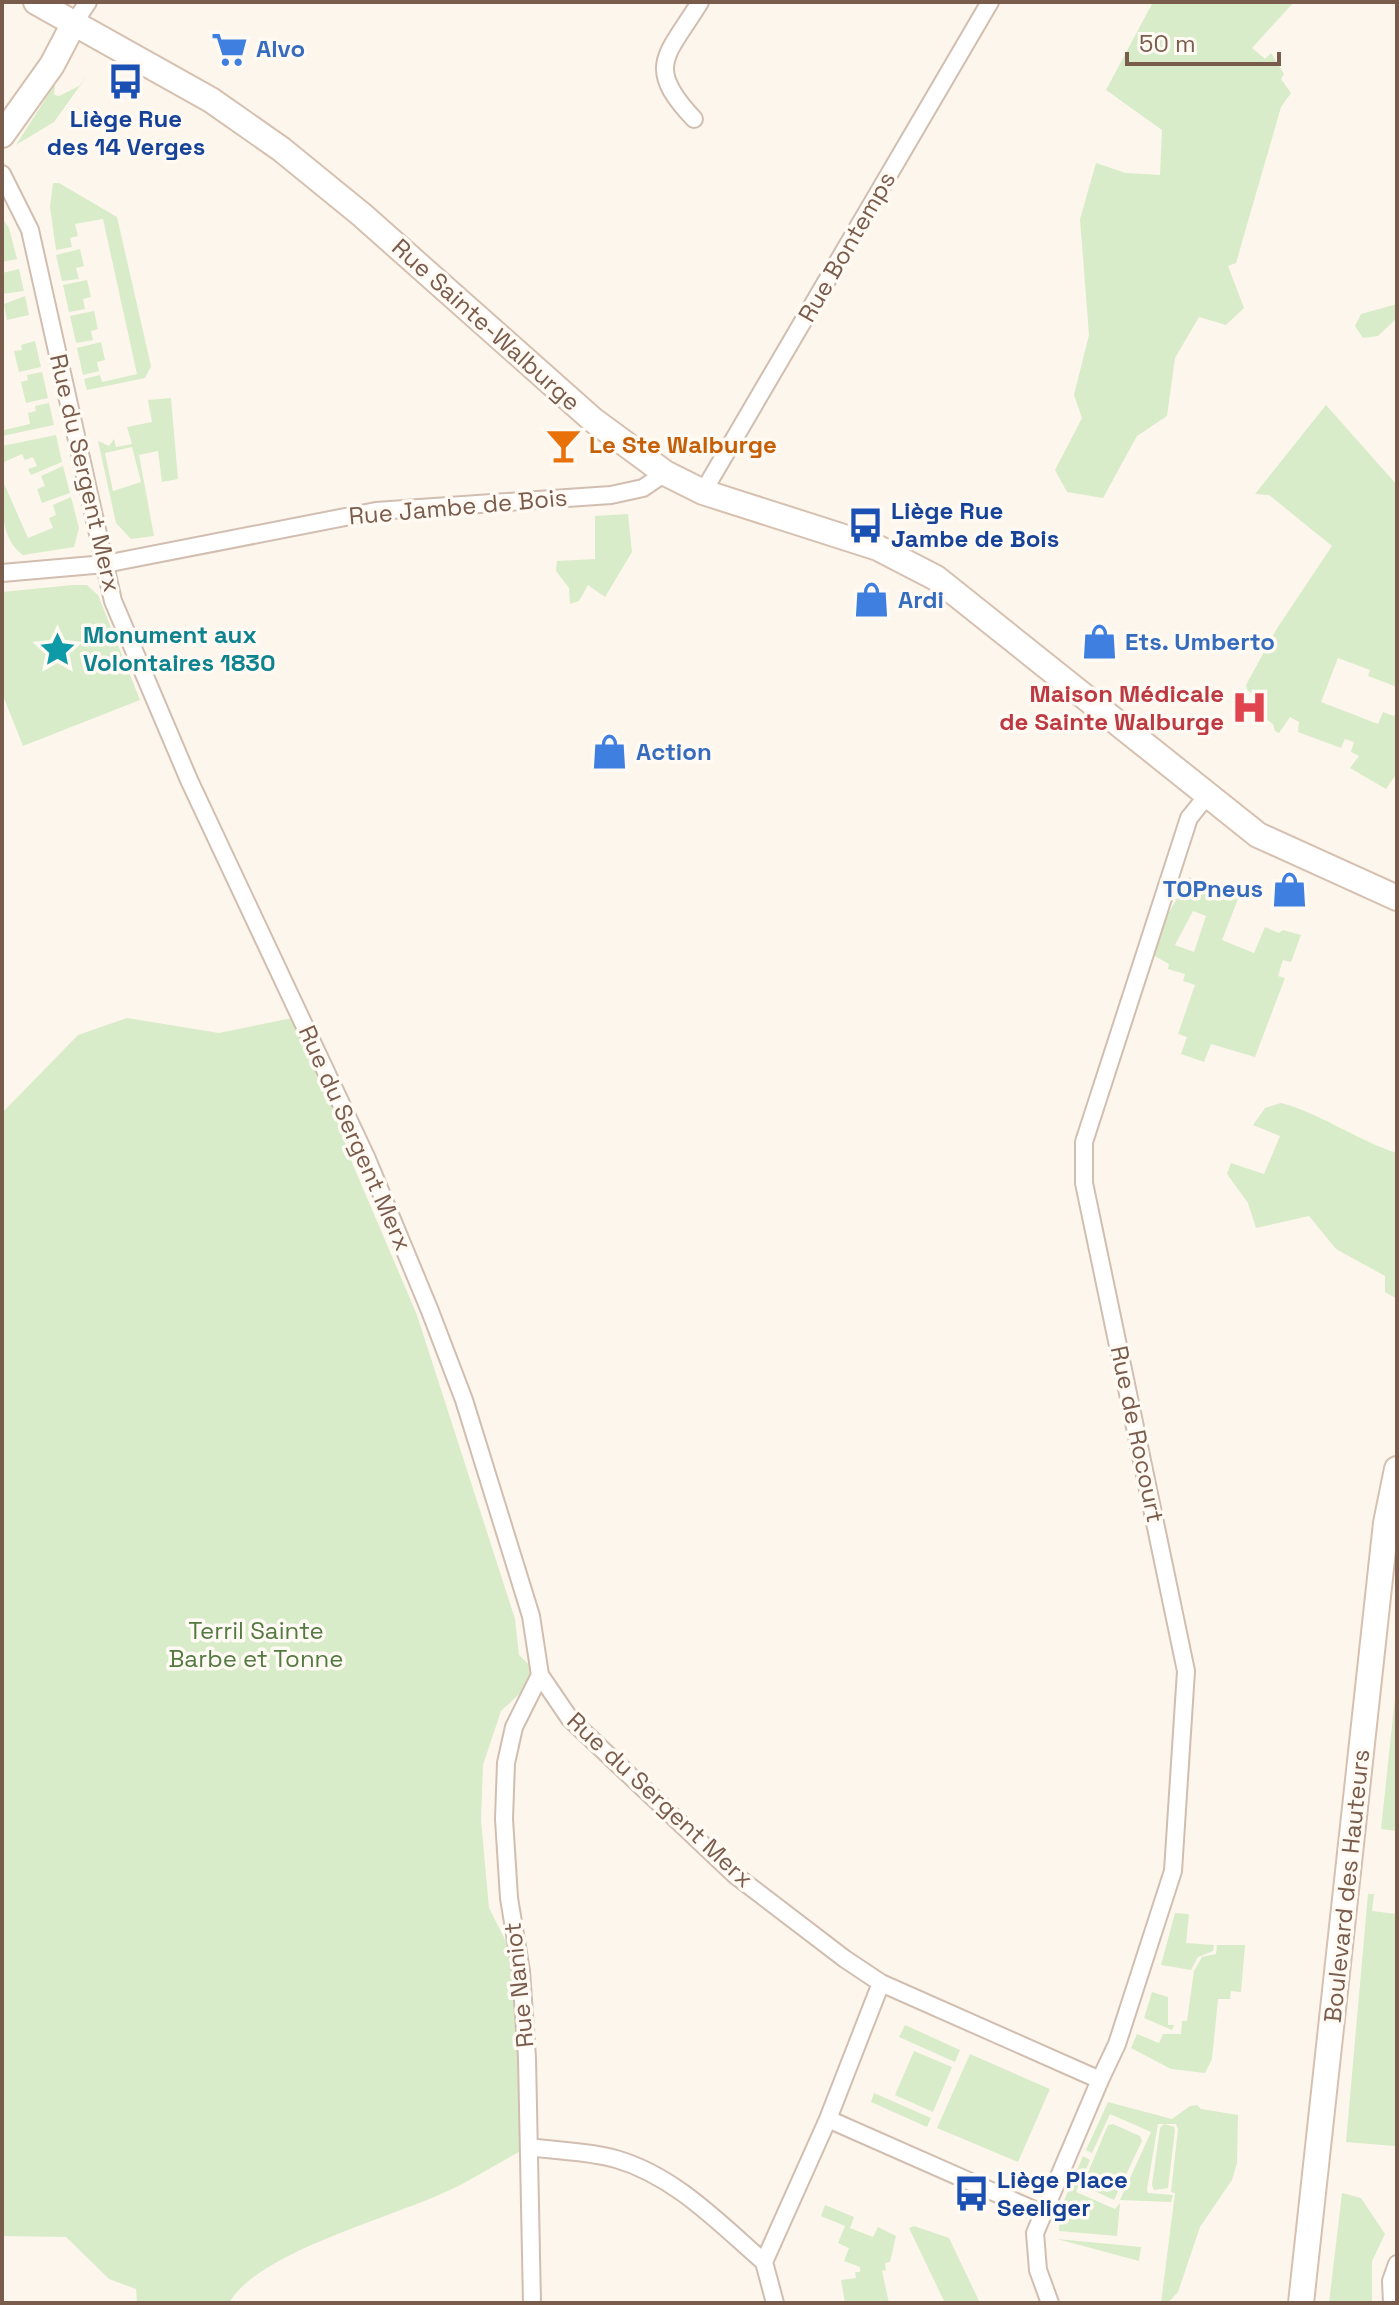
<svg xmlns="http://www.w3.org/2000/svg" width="1399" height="2305" font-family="'Space Grotesk',sans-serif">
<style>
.green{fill:#d8ecc9;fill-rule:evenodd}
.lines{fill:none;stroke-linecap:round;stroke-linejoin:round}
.street-casing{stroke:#d1beb0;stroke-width:20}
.secondary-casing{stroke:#d6c0b0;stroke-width:28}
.street{stroke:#fff;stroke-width:16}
.secondary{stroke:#fff;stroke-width:24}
.labels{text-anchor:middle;stroke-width:7;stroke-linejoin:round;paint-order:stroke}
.shop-label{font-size:24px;font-weight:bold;fill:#366cbe;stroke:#fffaf3;text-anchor:start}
.transit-label{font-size:24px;font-weight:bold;fill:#164399;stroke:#fffaf3;text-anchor:start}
.street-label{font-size:24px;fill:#7a5c4d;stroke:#fffaf3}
.food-label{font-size:24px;font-weight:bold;fill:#c56008;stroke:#fffaf3;text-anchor:start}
.culture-label{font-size:24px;font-weight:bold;fill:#0d838f;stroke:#fffaf3;text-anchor:start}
.health-label{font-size:24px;font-weight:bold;fill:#be3a42;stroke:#fffaf3;text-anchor:end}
.park-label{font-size:24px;fill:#537a41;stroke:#fffaf3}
</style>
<rect width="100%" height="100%" fill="#fdf6ec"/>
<path class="green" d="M1153,2H1294L1252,48L1265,59L1271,53L1284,74L1281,79L1291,93L1281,107L1236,263L1228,266L1244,308L1226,325L1199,317L1175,358L1167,416L1137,436L1103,498L1067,492L1055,470L1082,418L1074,395L1089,335L1080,219L1096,163L1126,173L1160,175L1162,130L1106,90Z
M87,76L54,122L16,145L55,84L54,95L59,96L79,86Z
M53,183H59L117,217L151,366L145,378L87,390L84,379L100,375L102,382L137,374L103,219L75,224L78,236L70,238L72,247L56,250L50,207Z
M2,218L9,228L17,259L2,262Z
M80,249L84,266L76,268L79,279L62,281L56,255Z
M19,269L24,291L2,294V273Z
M87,280L91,297L83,299L85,309L69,312L63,285Z
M25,296L29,315L7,320L4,304Z
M1397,304V318L1378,336L1363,338L1355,326L1361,314Z
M94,311L98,329L91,331L93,340L76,343L70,316Z
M35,341L41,367L19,372L14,351L22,350L21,345Z
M101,342L105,360L97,362L99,371L83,375L77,348Z
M42,372L48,398L26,403L21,382L28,380L27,375Z
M171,398L178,479L162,482L158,451L139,455L154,536L131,539L116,523L98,441L109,446L114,439L116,447L132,444L127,427L152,422L148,400ZM132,447L141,482L113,491L105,453Z
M49,403L54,425L2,436V424L4,430L30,424L28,413L36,411L35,406Z
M1326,405L1397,485V687L1368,676L1370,670L1338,658L1321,702L1378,724L1383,712L1394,716L1397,709V773L1386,789L1350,768L1359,756L1351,752L1354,742L1345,739L1341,748L1298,732L1299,722L1290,717L1279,733L1275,731L1273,724L1260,715L1267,705L1247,690L1246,685L1276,630L1332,546L1269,495L1255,494Z
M56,435L62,462L31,475L28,469L37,466L33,457L25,460L22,454L2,463V446Z
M63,466L70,493L42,503L37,489L45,486L41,476Z
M2,479L28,538L53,528L49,518L56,515L53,505L71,497L79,528L74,547L23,555C0,539 2,506 2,479Z
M628,514L632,552L605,597L588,585L579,601L570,604L569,588L556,571L557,561L595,559V516Z
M73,585H87L98,595L140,700L23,746L2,693V592Z
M1189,877L1238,899L1222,940L1254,953L1265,927L1279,933L1283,930L1301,935L1291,962L1283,960L1278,976L1285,978L1255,1057L1211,1044L1204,1062L1181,1054L1187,1037L1178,1034L1195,985L1183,981L1185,974L1168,969L1169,964L1153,955L1163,923ZM1193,911L1206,916L1194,952L1175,945Z
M302,1016L353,1165L417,1315L515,1619L519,1655L540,1675L501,1711L483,1765L481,1820L489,1908L521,1971L529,2147C500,2161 473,2180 443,2193C389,2218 257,2253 229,2303H137L136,2289L109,2279L66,2237L2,2236V1113L78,1035L127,1018L219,1033Z
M1281,1103C1320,1113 1356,1140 1397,1153V1299L1385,1292V1276L1336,1249L1309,1216L1256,1228L1248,1203L1227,1174L1231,1163L1264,1174L1280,1136L1253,1125L1265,1108Z
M1397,1679V1831L1381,1829Z
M1368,1894H1374L1372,1911L1397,1914L1395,2146L1346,2142Z
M1175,1913L1189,1914L1186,1943L1214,1945L1213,1951L1198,1957L1191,1970L1161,1965Z
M1217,1945H1245L1241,1992L1231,1991L1230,1999H1218L1212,2059L1205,2073L1171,2069L1131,2048L1137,2034L1159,2043L1163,2034H1181L1182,2021H1187L1194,1971L1202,1957L1216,1954Z
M1152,1992L1168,1997V2025H1174L1172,2030L1144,2018Z
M905,2025L960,2050L955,2062L899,2037Z
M914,2051L952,2067L933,2112L895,2095Z
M970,2054L1050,2089L1018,2162L937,2128Z
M874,2093L931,2118L927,2127L871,2102Z
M1108,2102L1172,2119L1190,2106L1197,2105L1201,2109L1238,2115L1237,2163L1232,2180L1200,2227L1178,2292L1168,2303H1161L1175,2193L1171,2192L1178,2129L1176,2124H1158L1147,2189L1148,2193L1173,2195L1171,2202L1120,2200L1151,2132L1110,2114L1092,2153L1086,2150Z
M1113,2124L1140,2136L1142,2141L1114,2200L1086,2187L1084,2182L1108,2125Z
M1164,2124L1174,2127L1175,2130L1168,2188L1154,2190L1152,2185L1160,2128Z
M1083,2156L1090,2160L1076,2192L1115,2209L1120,2203L1117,2236L1059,2231L1060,2210Z
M1342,2193L1361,2198L1385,2234L1372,2261V2303H1329Z
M825,2205L854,2217L850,2228L873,2237L878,2227L896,2236L890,2262L885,2263L886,2270L882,2271L889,2303H845L841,2280L856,2278L855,2272H860V2267L844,2261L849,2248L838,2243L845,2226L821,2216Z
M914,2226L949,2238L980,2303H945L909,2228Z
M1057,2239L1141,2247L1139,2261Z"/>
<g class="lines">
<defs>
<path id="street" d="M74,23L88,2
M694,119C644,66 667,56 700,2
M2,174L30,230L113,601L189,780L367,1159L430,1311L464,1400L531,1616L540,1675L570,1719L735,1875L845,1959L881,1983L1100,2080L1035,2233L1038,2270L1050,2303
M703,492L990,2
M2,573L105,564L376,511L611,495L643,488L665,473
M1100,2080L1117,2044L1173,1871L1186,1671L1084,1183V1142L1189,818L1206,797
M828,2119L1041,2213
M529,2147C557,2151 589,2151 616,2159C675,2176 719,2223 764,2262
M532,2303L527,2058L521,1971L509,1898L504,1819L506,1763L514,1727L540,1675
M775,2303L764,2262L828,2119L881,1983
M1392,2303L1391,2281L1397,2264"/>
<path id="secondary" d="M36,2L211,100L281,149L362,215L593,420L665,473L703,492L878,548L936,578L1258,835L1397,898
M2,135L52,65L74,23
M1301,2303L1386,1523L1397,1469"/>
</defs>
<use href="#street" class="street-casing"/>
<use href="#secondary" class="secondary-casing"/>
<use href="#street" class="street"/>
<use href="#secondary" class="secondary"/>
</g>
<defs>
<symbol id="supermarket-bare" viewBox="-9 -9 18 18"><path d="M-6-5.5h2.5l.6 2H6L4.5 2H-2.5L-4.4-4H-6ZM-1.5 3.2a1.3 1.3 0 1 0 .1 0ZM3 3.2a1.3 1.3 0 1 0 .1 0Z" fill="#3f7fe0" stroke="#fffaf3" stroke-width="2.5" paint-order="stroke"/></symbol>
<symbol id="bus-bare" viewBox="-9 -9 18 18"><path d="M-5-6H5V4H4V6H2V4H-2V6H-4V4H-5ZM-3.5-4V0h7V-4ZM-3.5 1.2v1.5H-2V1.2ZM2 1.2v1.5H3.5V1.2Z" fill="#1a4fb4" stroke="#fffaf3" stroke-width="2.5" paint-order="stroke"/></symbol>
<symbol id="bar-bare" viewBox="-9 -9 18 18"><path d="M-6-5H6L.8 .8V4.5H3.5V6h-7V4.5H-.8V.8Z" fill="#e8710a" stroke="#fffaf3" stroke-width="2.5" paint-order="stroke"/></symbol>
<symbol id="shop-bare" viewBox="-9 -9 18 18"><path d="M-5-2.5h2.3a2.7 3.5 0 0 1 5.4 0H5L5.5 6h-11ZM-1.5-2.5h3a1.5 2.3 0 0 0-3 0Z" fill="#3f7fe0" stroke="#fffaf3" stroke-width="2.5" paint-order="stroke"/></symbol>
<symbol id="sight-bare" viewBox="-9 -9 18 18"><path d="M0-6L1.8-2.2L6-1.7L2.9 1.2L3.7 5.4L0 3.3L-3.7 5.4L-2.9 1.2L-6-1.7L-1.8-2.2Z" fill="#0f9aa8" stroke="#fffaf3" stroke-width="2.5" paint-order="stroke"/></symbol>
<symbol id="hospital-bare" viewBox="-9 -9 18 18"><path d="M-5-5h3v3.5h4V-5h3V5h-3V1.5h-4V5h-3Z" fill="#e0444e" stroke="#fffaf3" stroke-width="2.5" paint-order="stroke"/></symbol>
</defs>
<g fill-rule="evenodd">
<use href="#supermarket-bare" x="204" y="24" width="51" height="51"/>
<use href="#bus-bare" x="100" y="56" width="51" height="51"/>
<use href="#bar-bare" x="538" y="420" width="51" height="51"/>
<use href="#bus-bare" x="840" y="500" width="51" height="51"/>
<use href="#shop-bare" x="846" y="574" width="51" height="51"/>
<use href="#shop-bare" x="1074" y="616" width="51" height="51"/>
<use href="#sight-bare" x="32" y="624" width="51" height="51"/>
<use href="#hospital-bare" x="1224" y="682" width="51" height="51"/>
<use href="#shop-bare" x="584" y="726" width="51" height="51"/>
<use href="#shop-bare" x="1264" y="864" width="51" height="51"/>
<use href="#bus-bare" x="946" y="2168" width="51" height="51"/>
</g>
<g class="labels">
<g class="shop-label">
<text x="256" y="57">Alvo</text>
<text x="898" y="608">Ardi</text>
<text x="1125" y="650">Ets. Umberto</text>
<text x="636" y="760">Action</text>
<text x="1263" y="897" text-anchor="end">TOPneus</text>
</g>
<g class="transit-label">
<text x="126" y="127" text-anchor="middle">Liège Rue<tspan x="126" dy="28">des 14 Verges</tspan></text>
<text x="891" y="519">Liège Rue<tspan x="891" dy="28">Jambe de Bois</tspan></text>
<text x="997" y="2188">Liège Place<tspan x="997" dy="28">Seeliger</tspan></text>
</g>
<g class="street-label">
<text transform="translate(847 247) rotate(-60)" y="8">Rue Bontemps</text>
<text transform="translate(486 325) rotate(42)" y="8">Rue Sainte-Walburge</text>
<text transform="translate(85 473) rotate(77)" y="8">Rue du Sergent Merx</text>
<text transform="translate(458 507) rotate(-5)" y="8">Rue Jambe de Bois</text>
<text transform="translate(355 1138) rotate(66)" y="8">Rue du Sergent Merx</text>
<text transform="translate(1137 1434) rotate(78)" y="8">Rue de Rocourt</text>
<text transform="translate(660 1800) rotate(43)" y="8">Rue du Sergent Merx</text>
<text transform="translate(1347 1886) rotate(-84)" y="8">Boulevard des Hauteurs</text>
<text transform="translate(519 1985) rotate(-96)" y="8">Rue Naniot</text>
</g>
<g class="food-label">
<text x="589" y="453">Le Ste Walburge</text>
</g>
<g class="culture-label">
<text x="83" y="643">Monument aux<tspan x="83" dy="28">Volontaires 1830</tspan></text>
</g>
<g class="health-label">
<text x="1224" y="702">Maison Médicale<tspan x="1224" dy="28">de Sainte Walburge</tspan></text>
</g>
<g class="park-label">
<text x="256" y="1639">Terril Sainte<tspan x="256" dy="28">Barbe et Tonne</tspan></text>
</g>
</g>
<rect width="1399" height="2305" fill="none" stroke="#7a5c4d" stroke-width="8"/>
<path d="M1127 52v12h152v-12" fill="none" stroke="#7a5c4d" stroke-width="4"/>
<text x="1139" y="52" font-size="24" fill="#7a5c4d" stroke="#fffaf3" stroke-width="6" paint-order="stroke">50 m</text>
</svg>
